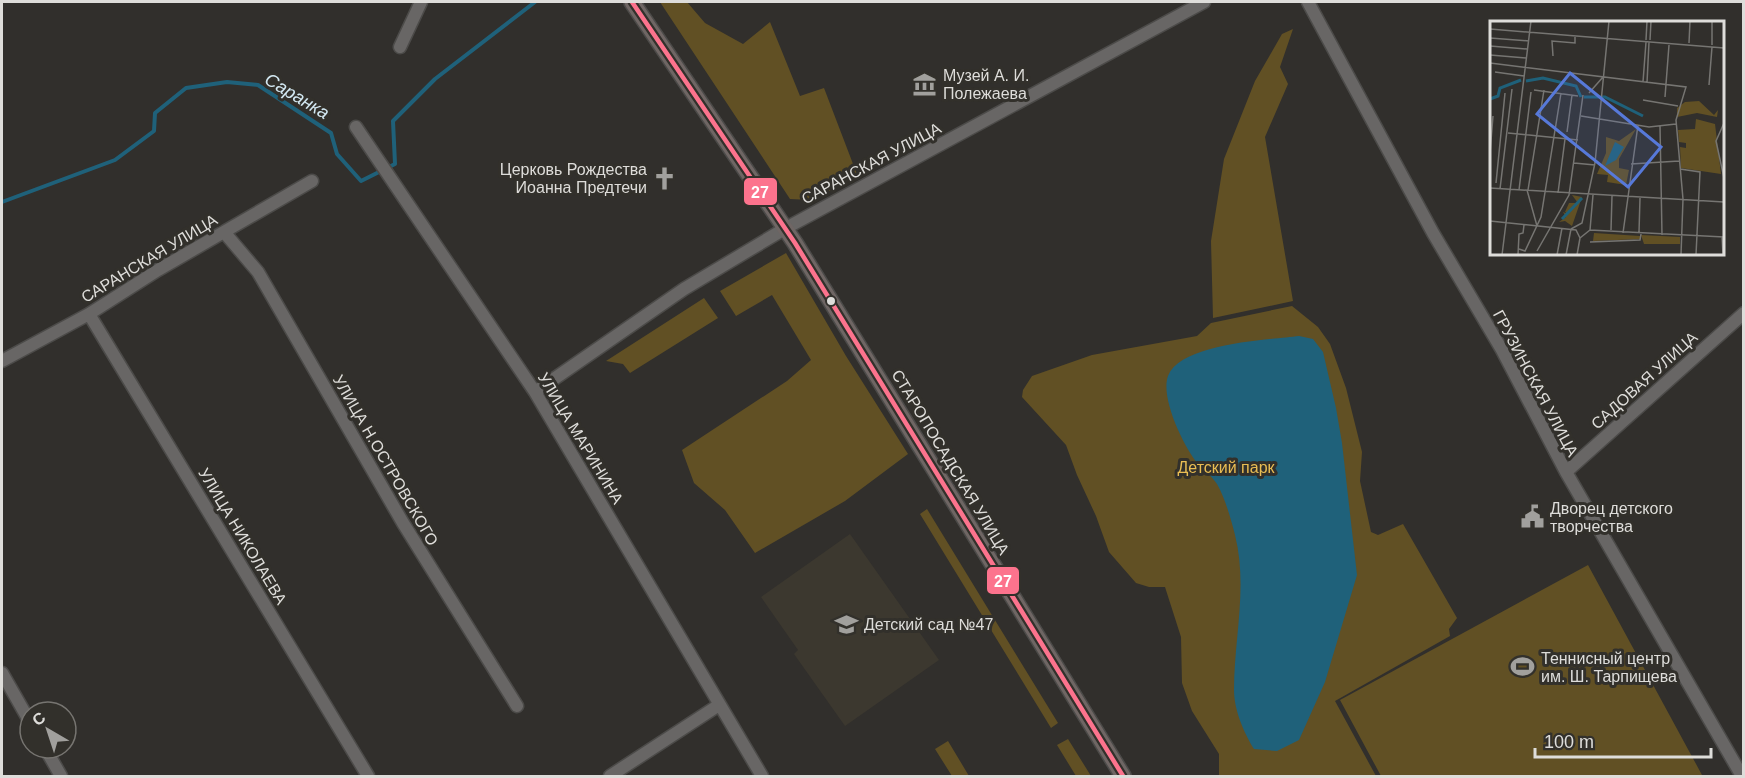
<svg xmlns="http://www.w3.org/2000/svg" width="1745" height="778" font-family="Helvetica,sans-serif">
<style>
.built{fill:#3c382f}
.green{fill:#615024}
.water{fill:#1f617a}
.lines{fill:none;stroke-linecap:round;stroke-linejoin:round}
.stream{stroke:#1f617a;stroke-width:4}
.minor-casing{stroke:#4c4b49;stroke-width:15}
.major-casing{stroke:#4c4b49;stroke-width:18}
.minor{stroke:#686665;stroke-width:12}
.major{stroke:#6f6664;stroke-width:15}
.bus-1-casing{stroke:#32302b;stroke-width:9}
.bus-1{stroke:#fc738d;stroke-width:4.5}
.bus-dot{fill:#deddda;stroke:#32302b;stroke-width:2}
.labels{text-anchor:middle;stroke-width:6;stroke-linejoin:round;paint-order:stroke}
.poi-label{font-size:16px;fill:#deddda;stroke:#32302b;text-anchor:start}
.street-label{font-size:16px;fill:#deddda;stroke:#32302b}
.park-label{font-size:16px;fill:#e9bd53;stroke:#32302b}
.water-label{font-size:18px;font-style:italic;fill:#d3e8f2;stroke:#32302b}
.inset-river{fill:none;stroke:#1f617a;stroke-width:3}
.inset-road{fill:none;stroke:#767572;stroke-width:1.5}
.view{fill:#5779d9;fill-opacity:0.15;stroke:#5779d9;stroke-width:3}
.inset-edge{fill:none;stroke:#deddda;stroke-width:3}
.line-badge{stroke:#32302b;stroke-width:2}
.badge-label{font-size:16px;text-anchor:middle;font-weight:bold;fill:#fff}
</style>
<rect width="100%" height="100%" fill="#312f2c"/>
<path class="built" d="M850,534L939,660L845,726L794,654L798,650L761,597Z"/>
<path class="green" d="M660,2H687L705,23L743,44L770,22L800,96L824,88L858,177L811,200L790,199Z
M1293,29L1280,67L1288,84L1265,137L1293,301L1213,318L1211,241L1224,159L1255,81L1282,34Z
M786,253L846,356L908,454L845,501L755,553L725,510L694,483L682,450L787,381L811,360L772,295L736,316L720,291Z
M704,298L718,318L630,373L623,364L606,361Z
M1292,306L1318,327L1330,344L1346,388L1362,452L1360,481L1371,532L1378,535L1403,524L1457,618L1449,629L1450,636L1335,701L1376,776H1219V754L1192,711L1182,683L1181,637L1165,587H1149L1136,583L1109,552L1096,516L1077,475L1066,445L1022,397L1023,390L1032,376L1092,355L1197,336L1211,323Z
M927,509L1058,723L1051,728L920,514Z
M1588,565L1702,775L1381,776L1340,700Z
M1068,739L1091,776H1076L1057,745Z
M948,741L969,776H952L935,749Z"/>
<path class="water" d="M1299,336L1313,339L1323,352L1336,408L1342,443L1357,575L1325,682L1299,740L1277,751L1254,749C1244,733 1234,710 1234,690C1234,638 1248,587 1235,535C1231,519 1225,498 1217,484C1212,476 1204,471 1198,464C1184,447 1160,398 1168,376C1181,343 1268,340 1299,336Z"/>
<g class="lines">
<path class="stream" d="M2,202L115,160L154,131L155,113L186,88L227,82L258,85L331,133L337,154L361,181L395,164L393,121L435,79L535,2"/>
<defs>
<path id="minor" d="M1308,2L1433,233L1502,350L1566,472L1742,776
M400,47L421,2
M356,127L535,392L762,776
M224,232L258,272L403,523L517,706
M89,314L368,776
M2,361L89,314L158,270L312,181
M535,392L684,289L786,228L1204,2
M1566,472L1744,313
M2,673L30,722
M45,748L61,776
M610,776L719,705"/>
<path id="major" d="M632,2L795,243L1123,776"/>
</defs>
<use href="#minor" class="minor-casing"/>
<use href="#major" class="major-casing"/>
<use href="#minor" class="minor"/>
<use href="#major" class="major"/>
<defs>
<path id="bus-1" d="M632,2L795,243L1123,776"/>
</defs>
<use href="#bus-1" class="bus-1-casing"/>
<use href="#bus-1" class="bus-1"/>
</g>
<defs>
<symbol id="museum-bare" viewBox="-9 -9 18 18"><path d="M0-6L6-3V-2H-6V-3ZM-5-1h2V3h-2ZM-1-1h2V3h-2ZM3-1h2V3H3ZM-6 4H6V6H-6Z" fill="#a1a09d" stroke="#32302b" stroke-width="2.5" paint-order="stroke"/></symbol>
<symbol id="church-bare" viewBox="-9 -9 18 18"><path d="M-1.2-6h2.4v3.5h3.3v2.4h-3.3V6h-2.4V-.1h-3.3v-2.4h3.3Z" fill="#a1a09d" stroke="#32302b" stroke-width="2.5" paint-order="stroke"/></symbol>
<symbol id="civic-bare" viewBox="-9 -9 18 18"><path d="M-.6-6.5H3V-4.5H.6V-3L4-1V1h2V6H-6V1h2V-1L-.6-3ZM-1.2 2.5V6h2.4V2.5Z" fill="#a1a09d" stroke="#32302b" stroke-width="2.5" paint-order="stroke"/></symbol>
<symbol id="school-bare" viewBox="-9 -9 18 18"><path d="M0-5L7-2L0 1L-7-2ZM-4 1L0 2.5L4 1V4Q0 6-4 4Z" fill="#a1a09d" stroke="#32302b" stroke-width="2.5" paint-order="stroke"/></symbol>
<symbol id="stadium-bare" viewBox="-9 -9 18 18"><path d="M0-5a6.5 5 0 1 0 0 10a6.5 5 0 1 0 0-10ZM-3.5-1.8h7v3.6h-7Z" fill="#a1a09d" stroke="#32302b" stroke-width="2.5" paint-order="stroke"/></symbol>
</defs>
<g fill-rule="evenodd">
<use href="#museum-bare" x="908" y="68" width="33" height="33"/>
<use href="#church-bare" x="648" y="162" width="33" height="33"/>
<use href="#civic-bare" x="1516" y="500" width="33" height="33"/>
<use href="#school-bare" x="830" y="608" width="33" height="33"/>
<use href="#stadium-bare" x="1506" y="650" width="33" height="33"/>
</g>
<circle class="bus-dot" cx="831" cy="301" r="5"/>
<g class="labels">
<g class="poi-label">
<text x="943" y="81">Музей А. И.<tspan x="943" dy="18">Полежаева</tspan></text>
<text x="647" y="175" text-anchor="end">Церковь Рождества<tspan x="647" dy="18">Иоанна Предтечи</tspan></text>
<text x="1550" y="514">Дворец детского<tspan x="1550" dy="18">творчества</tspan></text>
<text x="864" y="630">Детский сад №47</text>
<text x="1541" y="664">Теннисный центр<tspan x="1541" dy="18">им. Ш. Тарпищева</tspan></text>
</g>
<g class="street-label">
<text transform="translate(871 163) rotate(-28)" y="6">САРАНСКАЯ УЛИЦА</text>
<text transform="translate(149 258) rotate(-31)" y="6">САРАНСКАЯ УЛИЦА</text>
<text transform="translate(1644 380) rotate(-42)" y="6">САДОВАЯ УЛИЦА</text>
<text transform="translate(1536 383) rotate(62)" y="6">ГРУЗИНСКАЯ УЛИЦА</text>
<text transform="translate(581 438) rotate(59)" y="6">УЛИЦА МАРИНИНА</text>
<text transform="translate(386 460) rotate(60)" y="6">УЛИЦА Н.ОСТРОВСКОГО</text>
<text transform="translate(951 462) rotate(59)" y="6">СТАРОПОСАДСКАЯ УЛИЦА</text>
<text transform="translate(243 536) rotate(59)" y="6">УЛИЦА НИКОЛАЕВА</text>
</g>
<g class="park-label">
<text x="1226" y="473">Детский парк</text>
</g>
<g class="water-label">
<text transform="translate(297 96) rotate(31)" y="6">Саранка</text>
</g>
</g>
<g transform="translate(1490 21)">
<rect width="234" height="234" fill="#312f2c"/>
<path d="M209,80L224,94L228,89L227,96L207,92L187,96V87L195,81ZM206,98L225,103L231,153L191,147L190,126L196,127V122L189,121L188,109L205,108ZM146,108L129,138V147L139,149L136,164L117,161L118,154L107,153L116,132V116L129,120ZM82,174L92,176L82,205L75,200L69,201L76,196L73,191L78,193L75,191L79,182H88ZM104,212L150,215L151,218L103,220ZM151,214L190,216V223H154Z" fill="#615024"/>
<path d="M125,121L134,126L126,139L115,145Z" fill="#1f617a"/>
<path class="inset-river" d="M36,60L53,57L86,65L91,76M94,76H115L153,95M0,78L8,75L10,67L31,59M72,198L92,177"/>
<path class="inset-road" d="M0,8L234,27M0,17L39,20M156,19L157,0M160,19L161,0M199,22L200,0M222,24V0M0,25L37,28M0,34L36,37M63,35L62,20L85,22V16M0,42L196,66L186,99L193,178L191,234M5,51L34,55M153,61L156,21M157,62L159,21M219,64L222,26M44,69L88,75M99,72L113,56M175,76L179,24M153,79L188,85M91,95L159,106L186,103M234,102L226,120L234,157M170,105L172,214M77,111L82,74M18,112L88,119M0,132L3,95M84,142L105,144M141,143L189,140M190,148L210,151L206,234M6,162L15,72M0,167L234,181M10,168L22,68M29,169L41,71M37,169L47,205M38,169L54,69M68,172L75,118M0,200L86,209L90,217L87,234M16,202L41,0M81,208L92,202L105,142L119,0M100,209L103,174M121,209L122,175M149,211L150,177M133,212L148,104M232,216L233,234M90,217L100,209L234,216M100,221L150,219L151,213M29,228L35,230L51,196L71,72M47,230L79,174L93,74M12,234L16,202M28,234L29,213L33,212L34,204M67,234L72,207M76,234L81,208"/>
<path class="view" d="M80,52L171,126L138,166L47,93Z"/>
<rect width="234" height="234" class="inset-edge"/>
</g>
<g class="line-badge">
<rect x="743" y="177" width="35" height="29" rx="6" fill="#fc738d"/>
<rect x="986" y="566" width="34" height="29" rx="6" fill="#fc738d"/>
</g>
<g class="badge-label">
<text x="760" y="198">27</text>
<text x="1003" y="587">27</text>
</g>
<rect width="1745" height="778" fill="none" stroke="#deddda" stroke-width="6"/>
<g transform="translate(48 730) rotate(321)"><circle r="28" fill="#32302b" stroke="#777571" stroke-width="1.5"/>
<path d="M0-4.5L10 22L0 15L-10 22Z" fill="#a1a09d"/>
<text y="-9" font-size="16" font-weight="bold" text-anchor="middle" fill="#deddda">С</text>
</g>
<path d="M1535 748v9h176v-9" fill="none" stroke="#deddda" stroke-width="3"/>
<text x="1544" y="748" font-size="18" fill="#deddda" stroke="#32302b" stroke-width="4.5" paint-order="stroke">100 m</text>
</svg>
